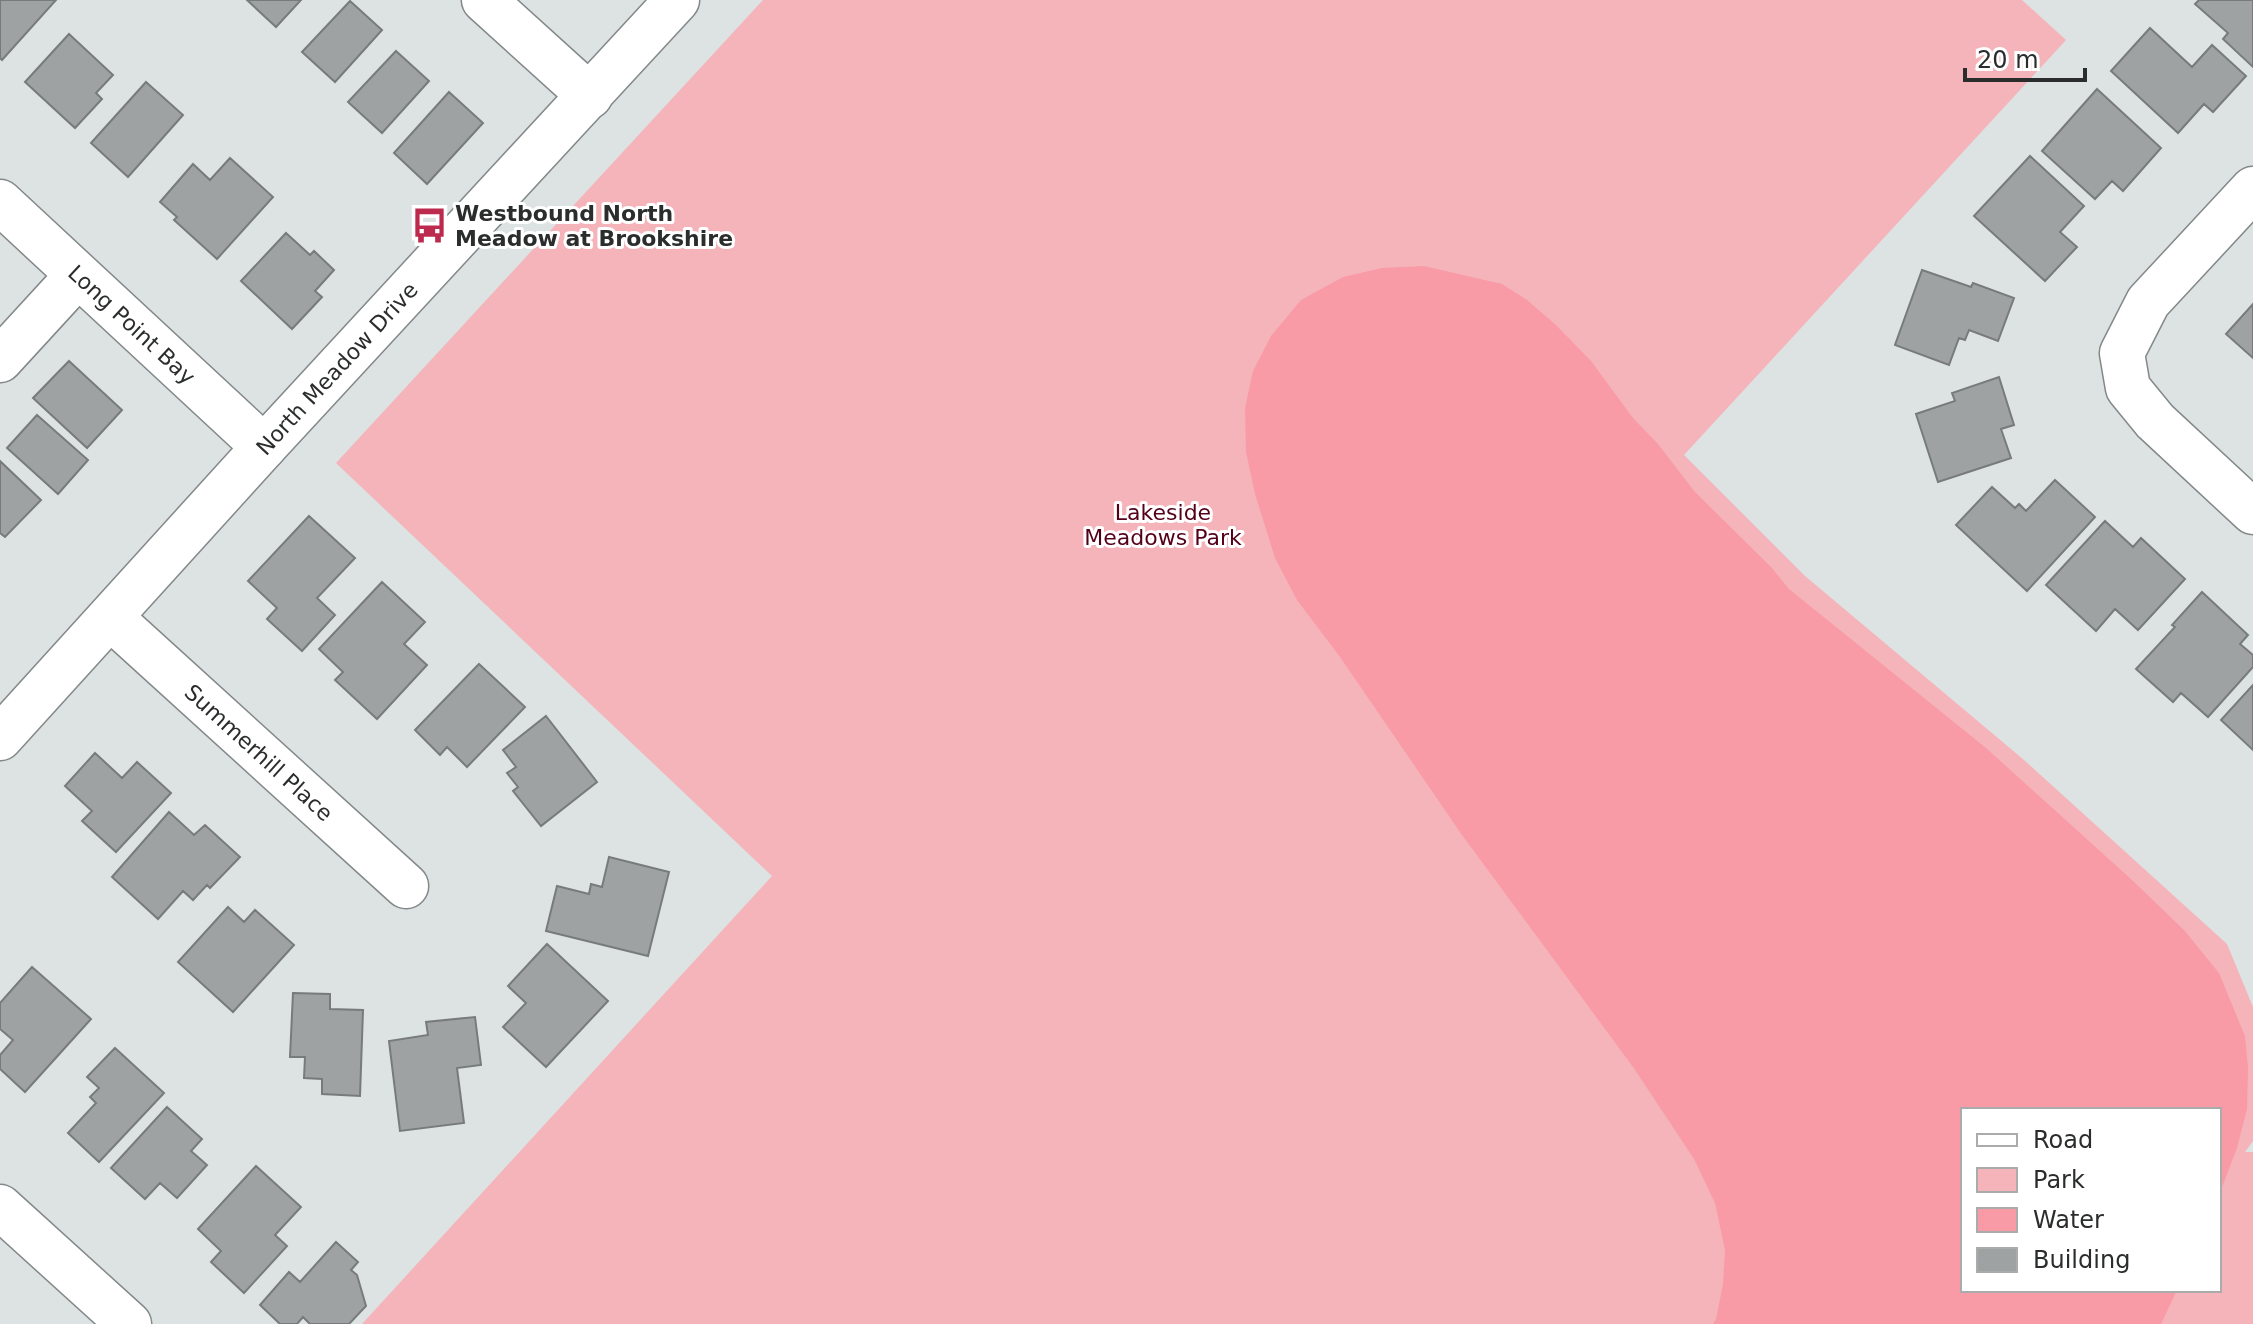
<svg xmlns="http://www.w3.org/2000/svg" width="2253" height="1324" font-family="'DejaVu Sans',sans-serif">
<style>
.green{fill:#f4b4ba;fill-rule:evenodd}
.water{fill:#f99ba6}
.building{fill:#9ea2a3;stroke:#777b7b;stroke-width:2}
.lines{fill:none;stroke-linecap:round;stroke-linejoin:round}
.minor-casing{stroke:#838888;stroke-width:47}
.minor{stroke:#fff;stroke-width:44}
.labels{text-anchor:middle;stroke-width:6;stroke-linejoin:round;paint-order:stroke}
.poi-label{font-size:22px;font-weight:bold;fill:#2b2d2d;stroke:#fff;text-anchor:start}
.street-label{font-size:22px;fill:#2b2d2d;stroke:#fff}
.park-label{font-size:22px;fill:#55001a;stroke:#fff}
</style>
<rect width="100%" height="100%" fill="#dde2e2"/>
<path class="green" d="M763,0H2022L2066,40L1684,455L1805,576L2024,760L2227,944L2253,1007V1141L2245,1152H2253V1324H362L772,876L336,463ZM1963,1110H2219V1290H1963Z"/>
<path class="water" d="M1424,266L1502,284L1527,300L1556,325L1591,361L1633,418L1658,444L1695,492L1772,568L1789,589L1986,748L2132,880L2184,930L2219,973L2245,1036L2248,1068L2247,1109L2237,1148L2219,1195V1110H1963V1290H2177L2161,1324H1713L1716,1319L1723,1284L1725,1250L1715,1203L1694,1159L1633,1067L1462,835L1340,657L1297,600L1275,558L1255,494L1246,452L1245,408L1253,371L1271,336L1301,300L1343,277L1382,268Z"/>
<path class="building" d="M0,0H56L2,60L0,58Z
M247,0H301L276,27Z
M2199,0H2253V67L2223,39L2228,33L2195,4Z
M350,1L382,30L335,82L302,52Z
M2150,28L2192,67L2212,45L2246,76L2213,112L2204,104L2178,133L2111,71Z
M69,34L113,75L96,93L102,99L75,128L25,82Z
M396,51L429,81L382,133L348,102Z
M146,82L183,115L128,177L91,143Z
M2097,89L2161,148L2123,191L2112,181L2095,199L2042,151Z
M449,92L483,123L427,184L394,153Z
M2030,156L2084,206L2060,232L2077,247L2045,281L1974,216Z
M230,158L273,197L217,259L174,220L177,217L160,202L193,164L210,180Z
M286,233L310,255L314,251L334,270L315,291L322,297L292,329L241,281Z
M1922,270L1971,287L1973,283L2014,298L1998,341L1969,330L1965,340L1959,338L1949,365L1895,345Z
M2253,304V358L2226,334Z
M69,361L122,410L87,448L33,398Z
M1999,377L2014,425L2001,429L2011,458L1938,482L1916,414L1955,401L1952,393Z
M37,415L88,460L58,494L7,448Z
M0,461L41,500L5,537L0,533Z
M2055,480L2095,517L2027,591L1956,525L1992,487L2015,508L2019,504L2026,511Z
M309,516L355,558L317,598L335,615L302,651L267,619L277,608L248,581Z
M2105,521L2133,547L2141,538L2185,579L2138,630L2115,609L2096,631L2046,585Z
M382,582L425,622L404,644L427,665L377,719L335,680L343,672L319,649Z
M2202,592L2248,635L2240,644L2253,655V667L2208,717L2181,693L2173,702L2136,669L2175,627L2172,625Z
M479,664L525,707L467,767L447,747L440,755L415,730Z
M2253,685V750L2221,720Z
M546,716L597,782L541,826L513,791L518,787L507,773L516,767L503,750Z
M95,753L122,778L137,762L171,793L116,852L82,821L92,811L65,786Z
M169,812L194,835L205,825L240,857L210,888L207,885L193,900L183,891L158,919L112,877Z
M609,857L669,872L648,956L546,931L557,886L589,894L591,884L602,887Z
M228,907L244,922L255,910L294,945L233,1012L178,962Z
M547,944L608,1001L546,1067L503,1027L526,1003L508,986Z
M32,967L91,1019L25,1092L0,1069V1055L13,1040L0,1029V1003Z
M293,993L330,994V1009L363,1010L360,1096L322,1094V1079L304,1078L305,1057H290Z
M475,1017L481,1065L457,1068L464,1123L400,1131L389,1041L428,1035L426,1022Z
M115,1048L164,1093L99,1162L68,1133L96,1103L90,1097L99,1088L87,1077Z
M167,1107L202,1139L191,1151L207,1165L177,1198L160,1183L145,1199L111,1168Z
M256,1166L301,1207L275,1235L287,1246L244,1293L211,1262L221,1251L198,1229Z
M336,1242L358,1262L351,1270L357,1275L366,1306L349,1324H310L303,1317L297,1324H280L260,1305L289,1272L300,1282Z"/>
<g class="lines">
<defs>
<g id="minor">
<path d="M484,0L590,96"/>
<path d="M2253,189L2148,302L2122,353L2128,388L2155,421L2253,512"/>
<path id="s1" d="M0,202L264,447"/>
<path d="M0,360L78,275"/>
<path id="s2" d="M111,618L406,886"/>
<path id="s3" d="M0,738L264,447L677,0"/>
<path d="M0,1207L129,1324"/>
</g>
</defs>
<use href="#minor" class="minor-casing"/>
<use href="#minor" class="minor"/>
</g>
<defs>
<symbol id="bus-bare" viewBox="-9 -9 18 18"><path d="M-5-6H5V4H4V6H2V4H-2V6H-4V4H-5ZM-3.5-4V0h7V-4ZM-3.5 1.2v1.5H-2V1.2ZM2 1.2v1.5H3.5V1.2Z" fill="#bc2b4e" stroke="#fff" stroke-width="2.5" paint-order="stroke"/></symbol>
</defs>
<g fill-rule="evenodd">
<use href="#bus-bare" x="404" y="200" width="51" height="51"/>
</g>
<g class="labels">
<g class="poi-label">
<text x="455" y="221">Westbound North<tspan x="455" dy="25">Meadow at Brookshire</tspan></text>
</g>
<g class="street-label">
<text dy="8" stroke="none"><textPath href="#s1" startOffset="180">Long Point Bay</textPath></text>
<text dy="8" stroke="none"><textPath href="#s3" startOffset="500">North Meadow Drive</textPath></text>
<text dy="8" stroke="none"><textPath href="#s2" startOffset="200">Summerhill Place</textPath></text>
</g>
<g class="park-label">
<text x="1163" y="520">Lakeside<tspan x="1163" dy="25">Meadows Park</tspan></text>
</g>
</g>
<rect x="1961" y="1108" width="260" height="184" fill="#ffffff" stroke="#aaabab" stroke-width="2"/>
<rect x="1977" y="1134" width="40" height="12" fill="#ffffff" stroke="#aaabab" stroke-width="2"/>
<text x="2033" y="1148" font-size="24" fill="#2b2d2d">Road</text>
<rect x="1977" y="1168" width="40" height="24" fill="#f4b4ba" stroke="#aaabab" stroke-width="2"/>
<text x="2033" y="1188" font-size="24" fill="#2b2d2d">Park</text>
<rect x="1977" y="1208" width="40" height="24" fill="#f99ba6" stroke="#aaabab" stroke-width="2"/>
<text x="2033" y="1228" font-size="24" fill="#2b2d2d">Water</text>
<rect x="1977" y="1248" width="40" height="24" fill="#9ea2a3" stroke="#aaabab" stroke-width="2"/>
<text x="2033" y="1268" font-size="24" fill="#2b2d2d">Building</text>
<path d="M1965 68v12h120v-12" fill="none" stroke="#2b2d2d" stroke-width="4"/>
<text x="1977" y="68" font-size="24" fill="#2b2d2d" stroke="#ffffff" stroke-width="6" paint-order="stroke">20 m</text>
</svg>
